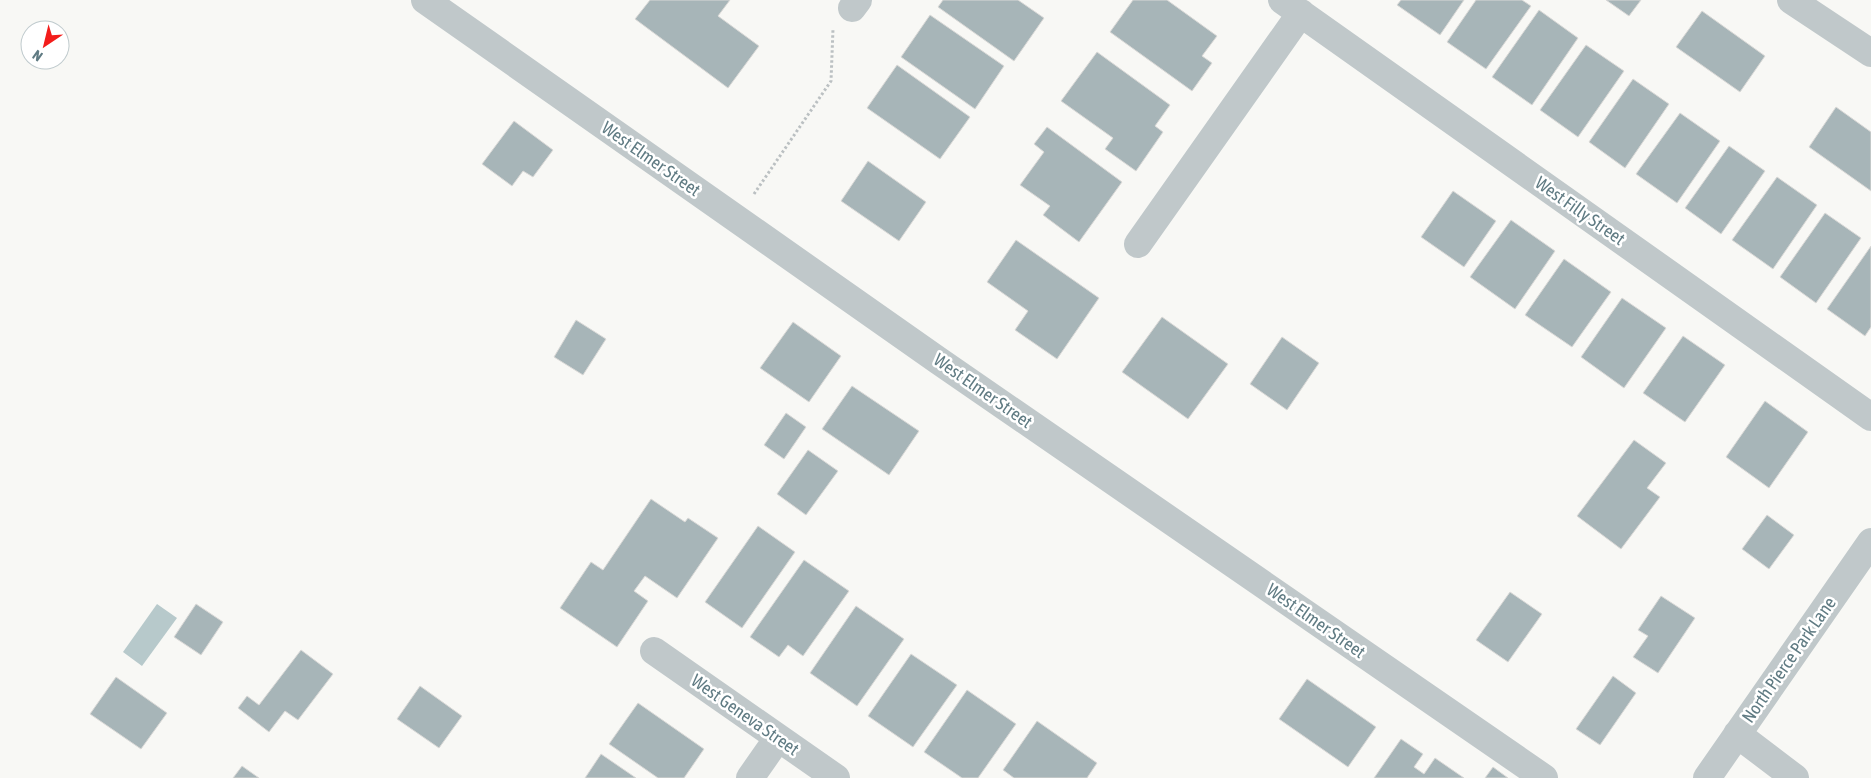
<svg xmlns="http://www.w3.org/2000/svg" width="1871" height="778" font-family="'Asap Condensed',sans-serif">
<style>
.water{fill:#b7c9cb}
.building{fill:#a7b5b8;stroke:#dad9d7}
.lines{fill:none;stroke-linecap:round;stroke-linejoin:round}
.path{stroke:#bbc0c2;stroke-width:3;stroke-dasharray:2.5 2.5;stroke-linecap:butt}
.minor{stroke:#c0c8ca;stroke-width:28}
.labels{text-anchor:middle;stroke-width:5;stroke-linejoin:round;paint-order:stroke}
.street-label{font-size:18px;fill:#607b83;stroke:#fff}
</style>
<rect width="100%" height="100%" fill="#f8f8f5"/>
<path class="water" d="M157,604L177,618L142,666L123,652Z"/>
<path class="building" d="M650,0H730L718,16L759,46L728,88L635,19Z
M943,0H1018L1044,18L1014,61L938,7Z
M1133,0H1167L1217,36L1202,56L1212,63L1192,91L1110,32Z
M1401,0H1464L1440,35L1397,5Z
M1476,0H1522L1531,6L1486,69L1447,42Z
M1606,0H1641L1629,16Z
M1539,10L1578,38L1532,105L1492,77Z
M1702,11L1765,56L1740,92L1676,47Z
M930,15L1004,66L975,109L901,57Z
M1586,45L1624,71L1578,137L1540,110Z
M1097,52L1170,105L1155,126L1163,132L1136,171L1105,149L1113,138L1061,101Z
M897,65L970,117L940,159L867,108Z
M1633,79L1669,104L1625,168L1589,142Z
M1836,107L1871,132V191L1809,147Z
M1680,113L1720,141L1677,203L1636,174Z
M514,121L553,150L533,177L523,171L512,186L482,164Z
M1047,127L1122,182L1079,242L1043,215L1050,206L1020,185L1044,152L1034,144Z
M1729,146L1765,171L1721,234L1685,208Z
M868,161L926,202L899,241L841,201Z
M1777,177L1817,205L1773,269L1732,240Z
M1453,191L1496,221L1464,267L1421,237Z
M1825,213L1861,238L1816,303L1780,277Z
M1511,220L1555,251L1515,309L1470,277Z
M1016,240L1099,298L1057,359L1015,330L1028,311L987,282Z
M1871,246V327L1865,336L1827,309Z
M1564,259L1611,292L1572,347L1525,315Z
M1622,298L1666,328L1624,388L1581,357Z
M1162,317L1228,364L1188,419L1122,372Z
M576,320L606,339L583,375L554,357Z
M793,322L841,356L809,402L760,368Z
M1683,336L1725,365L1685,422L1643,393Z
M1282,337L1319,363L1287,410L1250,384Z
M852,386L919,431L889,475L822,429Z
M1765,401L1808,432L1769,488L1726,457Z
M786,413L806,427L784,459L764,445Z
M1634,440L1666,463L1647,488L1660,497L1621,549L1577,516Z
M808,450L838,471L806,515L777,494Z
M651,499L685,522L688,518L718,538L677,598L645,576L634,591L648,601L617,647L560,608L591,562L603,570Z
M1767,515L1794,535L1769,569L1742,549Z
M758,526L795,552L742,628L705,602Z
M804,560L849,591L803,656L788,645L779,657L750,637Z
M1510,592L1542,614L1508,662L1476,640Z
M1661,596L1695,618L1658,673L1633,657L1648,636L1638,630Z
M196,604L223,622L201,655L174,637Z
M856,606L904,639L857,706L810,673Z
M301,650L333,674L298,720L285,711L269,732L238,708L247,696L259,705Z
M911,654L957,685L913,747L868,716Z
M1613,676L1636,693L1600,745L1576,729Z
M116,677L167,713L141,749L90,714Z
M1307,679L1376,727L1348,767L1279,719Z
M420,686L462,716L439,748L397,719Z
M967,690L1016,724L978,778H962L924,752Z
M638,703L704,749L684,778H658L609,744Z
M1037,721L1097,763L1087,778H1014L1003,770Z
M1401,739L1423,754L1414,767L1424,774L1435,758L1464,778H1374Z
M601,754L636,778H585Z
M242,766L259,778H233Z
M1493,767L1508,778H1485Z"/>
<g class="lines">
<path class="path" d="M754,194L831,81L833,29"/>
<path class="minor" d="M425,0L939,361L1544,778
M1282,0L1871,417
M1791,0L1871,53
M852,8L858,0
M1138,244L1301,13
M654,651L836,778
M1737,734L1795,778
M750,778L778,738
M1707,778L1871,542"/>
</g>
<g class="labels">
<g class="street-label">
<text transform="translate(651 159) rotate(35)" y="6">West Elmer Street</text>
<text transform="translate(1580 211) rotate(35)" y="6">West Filly Street</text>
<text transform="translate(983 391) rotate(35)" y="6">West Elmer Street</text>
<text transform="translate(1316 621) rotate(35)" y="6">West Elmer Street</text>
<text transform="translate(1789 660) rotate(-55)" y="6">North Pierce Park Lane</text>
<text transform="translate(745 715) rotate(35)" y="6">West Geneva Street</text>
</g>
</g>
<g transform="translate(45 45) rotate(215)"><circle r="24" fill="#ffffff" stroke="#bfcacd"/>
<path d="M0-4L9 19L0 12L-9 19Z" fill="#f31d1b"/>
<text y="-8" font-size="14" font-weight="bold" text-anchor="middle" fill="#607b83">N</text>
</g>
</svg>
